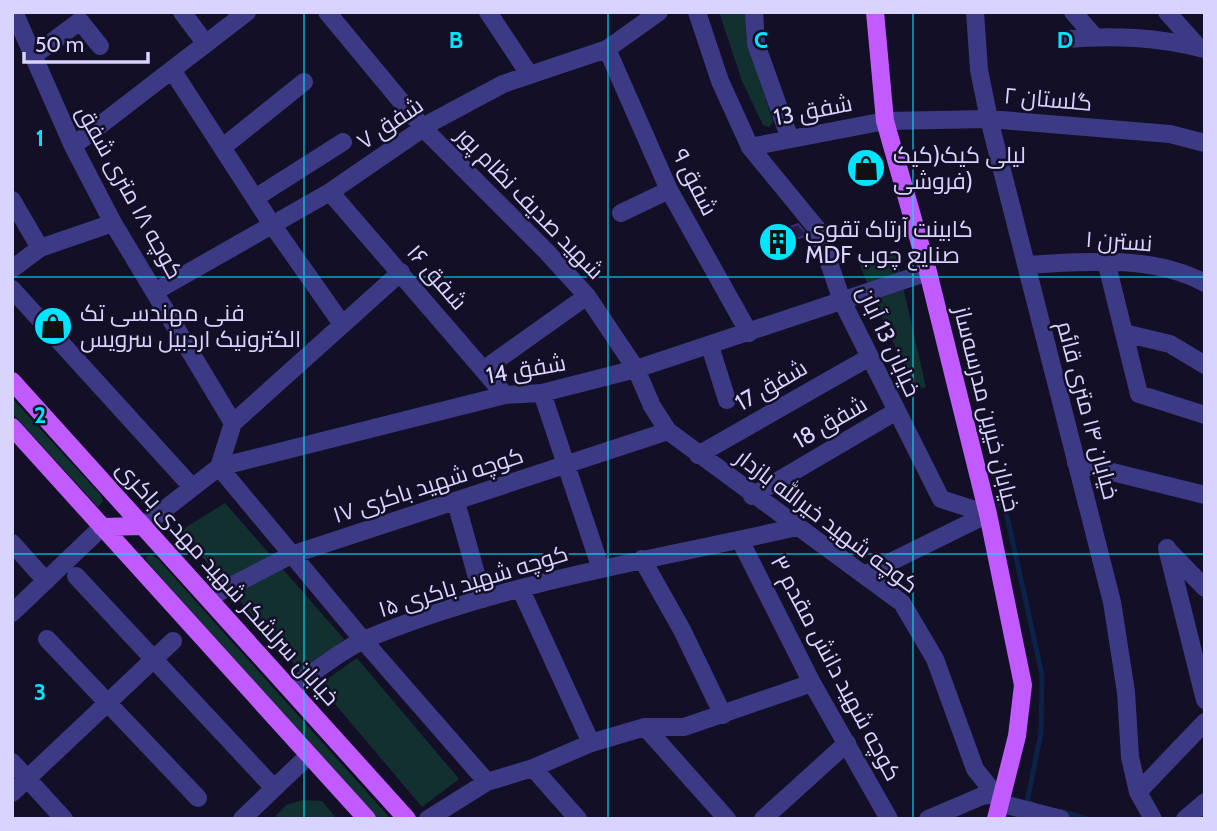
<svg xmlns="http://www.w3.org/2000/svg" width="1217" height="831" font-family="Cabin,Cairo,sans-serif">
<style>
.green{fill:#12302f}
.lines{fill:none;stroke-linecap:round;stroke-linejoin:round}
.stream{stroke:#0c2248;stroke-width:5}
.building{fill:#241b47;stroke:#3b2d73;stroke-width:2}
.minor{stroke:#3d3a85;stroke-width:18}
.major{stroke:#c25bff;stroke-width:18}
.grid{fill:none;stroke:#00e5ff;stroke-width:2;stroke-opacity:0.55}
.labels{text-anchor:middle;stroke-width:5;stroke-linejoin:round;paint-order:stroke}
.street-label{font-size:23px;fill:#d9d4ff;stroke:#130f26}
.poi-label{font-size:23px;fill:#d9d4ff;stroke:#130f26;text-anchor:start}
.grid-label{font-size:23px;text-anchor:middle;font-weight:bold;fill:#00e5ff;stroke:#130f26;stroke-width:5;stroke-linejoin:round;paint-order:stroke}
</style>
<rect width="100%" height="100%" fill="#130f26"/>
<path class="green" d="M719,12H748L746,37L773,122L769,127L763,125L742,81Z
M896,254L901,277L869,288L860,265Z
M903,287L926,387L915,390L873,298Z
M12,398L100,494L103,501L98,507L12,413Z
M225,503L344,639L302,673L180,531Z
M151,555L157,558L391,819H378L147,562L146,557Z
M357,658L459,779L422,807L319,685Z
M303,800L322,801L337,819H273L286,805Z"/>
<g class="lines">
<path class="stream" d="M999,504L1005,507L1042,675L1041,733L1027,802L1031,803
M1061,811L1087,819"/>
</g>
<path class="building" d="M798,224L807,235L771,248L766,236Z"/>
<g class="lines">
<path class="minor" d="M14,12L73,146L113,223L233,423L219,467L363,640L487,782
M182,12L206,44
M327,12L424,129L546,251L587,296L636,369L652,406L668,431L902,603L935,659L975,769L1003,804L1061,819
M488,12L529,74
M697,12L720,81L750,147L818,230L842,301L941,499L988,514
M754,12L756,44L790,139
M975,12L979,70L989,119L1112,602L1126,692L1130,757L1138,792L1153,819
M1073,12L1095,37
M1167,12L1199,48
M1066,39C1114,35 1157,37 1205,49
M607,49L669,190L749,333
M33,56L80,21L100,46
M172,70L271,223L342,324
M73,146L247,12
M223,147L304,82
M750,147L885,121L989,119L1170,134L1205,143
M330,192L505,395
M255,198L343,142
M12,200L40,248
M621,213L669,190
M1106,261L1139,394L1205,415
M1026,265C1086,262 1150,254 1205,283
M12,269L40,248L113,223
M12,289L192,487
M156,291L330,192L432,122L503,84L607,49L659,12
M1124,333L1170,344L1205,365
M710,346L727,400
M483,370L587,296
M542,393L601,569
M233,423L401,272
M698,455L868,358
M1076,463L1205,495
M752,496L895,412
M456,502L483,599
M143,526L219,467L505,395L542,393L636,369L928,272
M740,540L812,683L889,819
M12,543L46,581
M1167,548L1205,700
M1169,551L1205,588
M642,559L682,630L723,715
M864,575L988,514
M76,576L274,788
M521,590L591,743
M208,598L291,555L668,431
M12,613L102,527
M47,639L198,798
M290,689C314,673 339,651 366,639C503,582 653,560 797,527
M645,727L727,819
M12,762L64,819
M533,768L578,819
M1138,792L1205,722
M12,793L173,641
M242,819L309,755
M428,819L487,782L533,768L591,743L645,727H684L812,683
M763,819L847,743
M928,819L982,796L995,794
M1185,819L1205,802"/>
<path class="major" d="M875,12L885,121L928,272L988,514L1023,685L1017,736L996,819
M12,381L407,819
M12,427L367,819
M102,527L143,526"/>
</g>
<path class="grid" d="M304,12V819M608,12V819M913,12V819M12,277H1205M12,554H1205"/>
<defs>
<symbol id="shop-disc" viewBox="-11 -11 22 22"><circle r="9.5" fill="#00e5ff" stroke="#130f26"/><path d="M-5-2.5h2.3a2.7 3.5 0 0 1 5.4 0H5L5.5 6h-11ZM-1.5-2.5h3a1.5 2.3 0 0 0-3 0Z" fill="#111"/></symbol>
<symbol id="building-disc" viewBox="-11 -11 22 22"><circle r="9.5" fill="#00e5ff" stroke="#130f26"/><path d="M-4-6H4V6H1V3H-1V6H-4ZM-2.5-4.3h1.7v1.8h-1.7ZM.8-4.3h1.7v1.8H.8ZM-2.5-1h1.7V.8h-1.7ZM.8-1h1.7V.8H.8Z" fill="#111"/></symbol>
</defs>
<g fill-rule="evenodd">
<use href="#shop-disc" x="844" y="146" width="44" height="44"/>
<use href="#building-disc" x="756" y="220" width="44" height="44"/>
<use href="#shop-disc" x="31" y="304" width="44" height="44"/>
</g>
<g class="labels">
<g class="street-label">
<text transform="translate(1048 99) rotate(5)" y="8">گلستان ۲</text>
<text transform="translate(813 110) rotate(-11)" y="8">شفق 13</text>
<text transform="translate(390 123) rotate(-34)" y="8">شفق ۷</text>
<text transform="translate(695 182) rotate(63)" y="8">شفق ۹</text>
<text transform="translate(130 192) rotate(61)" y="8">کوچه ۱۸ متری شفق</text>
<text transform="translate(530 203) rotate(46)" y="8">شهید صدیف نظام پور</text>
<text transform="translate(1119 241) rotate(4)" y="8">نسترن ۱</text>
<text transform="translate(437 277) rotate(49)" y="8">شفق ۱۶</text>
<text transform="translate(889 341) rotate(65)" y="8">خیابان 13 آبان</text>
<text transform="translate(526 369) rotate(-10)" y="8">شفق 14</text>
<text transform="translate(771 385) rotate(-30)" y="8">شفق 17</text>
<text transform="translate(987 409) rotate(76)" y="8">خیابان خیرین مدرسه‌ساز</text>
<text transform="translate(1088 410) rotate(75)" y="8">خیابان ۱۴ متری قائم</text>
<text transform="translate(830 422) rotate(-30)" y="8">شفق 18</text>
<text transform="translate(428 485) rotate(-18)" y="8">کوچه شهید باکری ۱۷</text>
<text transform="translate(827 521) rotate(37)" y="8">کوچه شهید خیرالله بازدار</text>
<text transform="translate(473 581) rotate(-17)" y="8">کوچه شهید باکری ۱۵</text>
<text transform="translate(228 583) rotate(48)" y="8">خیابان سرلشکر شهید مهدی باکری</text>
<text transform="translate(836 668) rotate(62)" y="8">کوچه شهید دانش مقدم ۳</text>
</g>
<g class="poi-label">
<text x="893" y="163">لیلی کیک(کیک<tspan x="893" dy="26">فروشی)</tspan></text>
<text x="805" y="237">کابینت آرتاک تقوی<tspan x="805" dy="26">MDF صنایع چوب</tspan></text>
<text x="80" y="321">فنی مهندسی تک<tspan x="80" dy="26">الکترونیک اردبیل سرویس</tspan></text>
</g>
</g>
<g class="grid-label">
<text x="456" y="48">B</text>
<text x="761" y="48">C</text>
<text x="1065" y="48">D</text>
<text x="40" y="146">1</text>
<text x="40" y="423">2</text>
<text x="40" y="700">3</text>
</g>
<rect width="1217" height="831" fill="none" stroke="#d9d4ff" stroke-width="28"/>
<path d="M24 52v10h124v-10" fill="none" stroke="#d9d4ff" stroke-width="3.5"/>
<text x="35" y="52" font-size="21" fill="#d9d4ff" stroke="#130f26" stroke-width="5" paint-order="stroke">50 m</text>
</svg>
